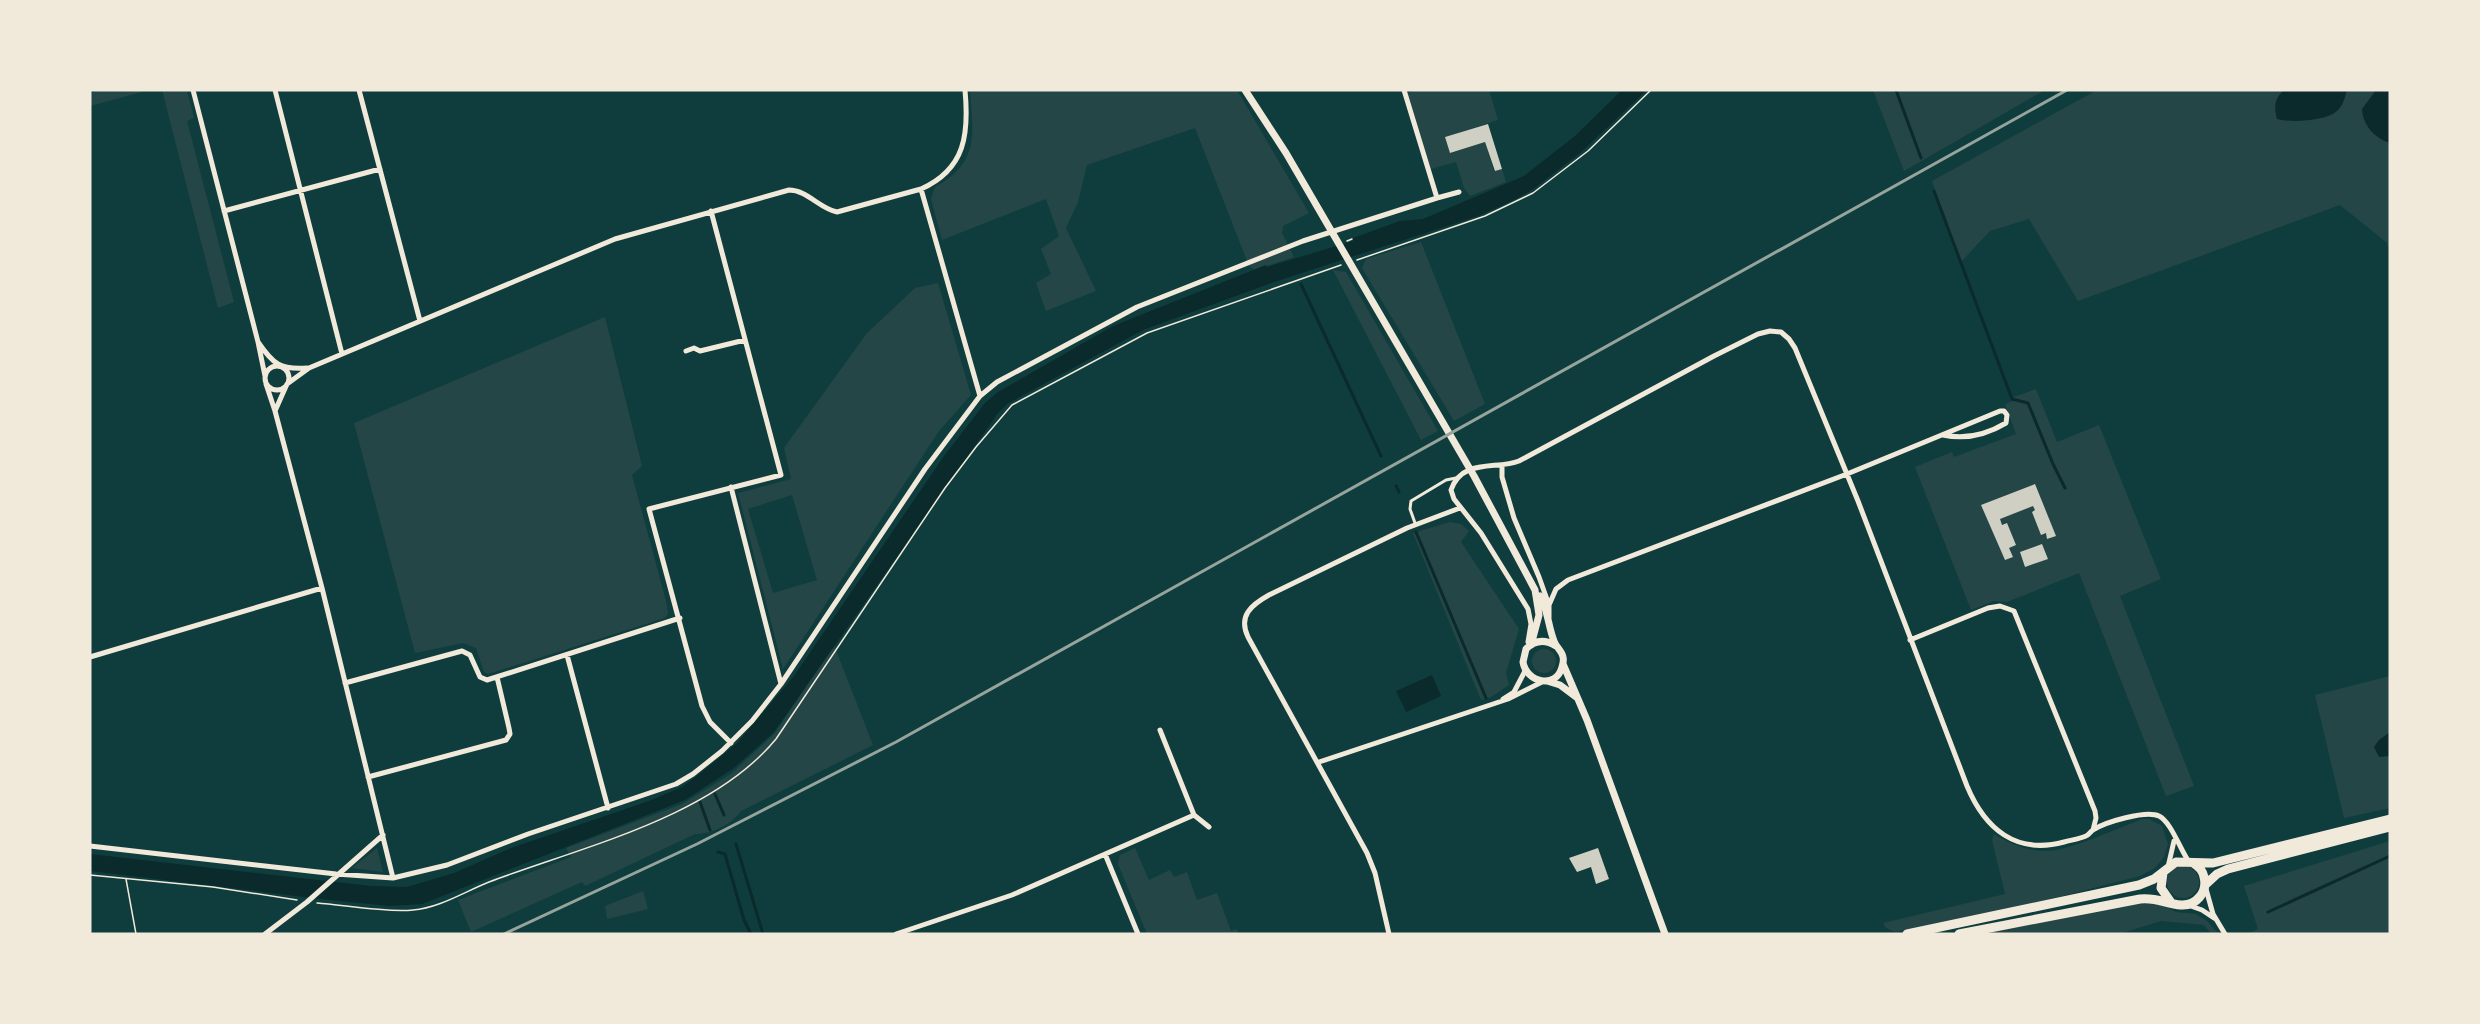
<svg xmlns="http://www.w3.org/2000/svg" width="2480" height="1024" font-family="Quicksand,sans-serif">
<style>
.green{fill:#244646;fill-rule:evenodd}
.water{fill:#0a2a2b}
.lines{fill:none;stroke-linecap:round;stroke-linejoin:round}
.stream{stroke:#0a2a2b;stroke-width:3}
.building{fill:#cfcfc3}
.path{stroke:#f1e9da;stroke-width:1.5}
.service{stroke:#f1e9da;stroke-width:3}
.minor{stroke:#f1e9da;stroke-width:5}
.tertiary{stroke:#f1e9da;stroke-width:7}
.primary{stroke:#f1e9da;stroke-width:9}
.rail{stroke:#97a49c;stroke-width:3}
</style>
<rect width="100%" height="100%" fill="#0f3d3e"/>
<path class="green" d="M100,90H149L90,106V93Z
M162,90H187L194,118L187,121L234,302L218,308Z
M970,90H1237L1309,213L1283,226L1282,233L1294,257L1255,270L1249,266L1195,128L1087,165L1078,202L1066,228L1096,291L1046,311L1036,283L1051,274L1041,249L1059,236L1046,199L942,240L931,199L935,187C980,163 973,134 970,90Z
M1416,90H1489L1498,120L1445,137L1451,153L1485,142L1494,171L1502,169L1506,182L1470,196L1464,188L1456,162L1431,169L1407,93Z
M1873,90H2045L1904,171Z
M2097,90H2390V252L2387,243L2340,205L2078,301L2029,219L1990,231L1960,263L1932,181Z
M1421,242L1485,404L1454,421L1362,268L1366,259Z
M1333,270L1346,272L1438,431L1421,440Z
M938,283L971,395L939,431L783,669L738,493L791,479L784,448L867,333L915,288ZM792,495L817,580L773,593L748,509Z
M605,317L642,466L632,475L666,601L668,613L665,618L488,674L484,672L476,648L463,643L415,653L354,423Z
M2036,389L2057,442L2099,425L2161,579L2120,596L2194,786L2166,796L2079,573L2007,602L1994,601L1971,610L1915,467L1952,452L1954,457L2016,434L2005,404L2015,400L2014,397Z
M1450,522L1461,524L1469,531L1461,542L1519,629L1506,673L1509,685L1491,697L1481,700L1413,533Z
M834,645L873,745L741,811C731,825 711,834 695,834L585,886L582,882L471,932L458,900L571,857L566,848L682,804L731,774L775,733Z
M1532 661a12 12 0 1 1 24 0a12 12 0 1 1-24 0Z
M2390,676V808L2344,818L2315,695Z
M2142,819H2149L2162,826L2168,844L2164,857L2155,868L2140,876L2047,900L1895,932L1886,928L1883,923L2005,894L1992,840L1994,834C2010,844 2027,851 2046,851C2066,852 2121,827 2142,819Z
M2390,841V934H2247L2258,929L2244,886Z
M377,848L383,872L352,868Z
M1135,848L1149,880L1170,870L1174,877L1187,872L1197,900L1217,893L1231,931L1237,929L1238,934H1147L1118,864L1120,855Z
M2167 882a16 16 0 1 1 32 0a16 16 0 1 1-32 0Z
M643,891L648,909L607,919L605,906Z
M2144,902L2165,906L2176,912L2196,914L2207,921L2219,934H2211L2204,925L2161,921L2119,934H1977Z"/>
<path class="water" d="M1622,90H1647L1580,153L1532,190L1514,200L1478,216L1274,282L1143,330L1007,404L998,413L774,732L734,768L685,800L422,904L389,906L321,899L90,871V854L371,886L407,887L454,873L511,848L649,801L682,787L693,779L737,743L794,676L944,456L985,403L998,392L1113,326L1266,265L1267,267L1353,241V238L1400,221L1423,219L1524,176L1575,136Z
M2284,90H2347C2345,97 2343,106 2337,111C2326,121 2291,123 2277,119C2274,107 2274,99 2284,90Z
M2376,90H2390V143C2374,138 2363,125 2362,109Z
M1432,675L1441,696L1406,712L1396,691Z
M2390,732V756L2379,757L2374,747L2379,740Z"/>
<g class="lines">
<path class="stream" d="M1896,90L1921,158
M1934,191L2012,399L2028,403L2053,464L2065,488
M1301,284L1381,456
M1396,486L1399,492
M1416,532L1486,698
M715,794L724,815
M700,802L710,830
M736,844L763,934
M718,852L725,854L744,920L751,934
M2268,912L2390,856"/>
</g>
<path class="building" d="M1488,124L1502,169L1495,171L1485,142L1450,153L1445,137Z
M2035,484L2056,536L2047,539L2046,533L2041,535L2032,512L2035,510L2033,506L2000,519L2002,525L2007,523L2016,545L2009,548L2013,557L2005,560L1981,505Z
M2042,544L2048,559L2025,567L2020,552Z
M1598,848L1609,879L1596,884L1591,867L1577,872L1569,858Z"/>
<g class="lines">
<path class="path" d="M1347,241L1352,239
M1357,260L1485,216L1533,193L1588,151L1651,90
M90,875L213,887L297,900
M126,879L136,934
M317,903C344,905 387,913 413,910C439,908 464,892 489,882C581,847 711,818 776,739L945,488L976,447L1012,405L1147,333L1341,265"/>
<path class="service" d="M1415,523L1410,509L1411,501L1446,480L1456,478"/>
<path class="minor" d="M193,90L258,342
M275,90L342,354
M359,90L420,321
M921,189C966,169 969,133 965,90
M1437,198L1459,192
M224,211L380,169
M711,211L781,475L649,509L702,706L710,722L731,743
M686,351L694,348L700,351L745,340
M265 378a12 12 0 1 1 24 0a12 12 0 1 1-24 0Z
M265,376L258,342C273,364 280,370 307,368
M266,384L275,411L287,384L309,368L615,239L789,190C807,190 820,209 837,212L921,189L980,396
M275,411L322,588L393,878
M1502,465V477L1514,518L1539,577L1549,605V617
M731,487L781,684
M1549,605L1556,589L1568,580L1847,474L2000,411H2004L2007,415L2006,423C1986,435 1966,440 1943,435
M1910,640L1988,608L2000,606L2014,611L2095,811L2096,818L2093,830
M1528,642L1531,624L1528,609L1481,533L1454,499L1451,490C1462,458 1496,470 1519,461L1714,356L1758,334L1770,331L1781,332L1789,339L1795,348L1858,501L1967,786C1985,829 2016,855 2064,842C2071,840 2079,839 2086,836C2089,835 2090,832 2093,830C2105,822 2146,810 2159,816C2171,822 2180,849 2189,862
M567,655L608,808
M90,657L322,588
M345,683L462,651L470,655L480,677L487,680L680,618
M1503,699L1514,692L1525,671
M1160,730L1194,815
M1319,762L1508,699L1544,681
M368,777L506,740L510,734L509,728L497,677
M1194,815L1209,827
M90,846L336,874L393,878L447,865L528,834L676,784L693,774L722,751L752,721L781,684L925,469L980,396L997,382L1137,307L1303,241L1437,198L1404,90
M1105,854L1138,934
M2168,867L2174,841
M2206,889L2213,914L2225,934
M2188,905L2202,910L2214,918
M265,934L307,902L383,835
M896,934L1012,895L1194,815
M1389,934L1375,873L1367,853L1248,637C1238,616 1251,605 1269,595L1407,528L1460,508"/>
<path class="tertiary" d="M1245,90L1286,153L1474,476L1535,590L1539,615L1531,645
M1540,596C1548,610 1548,626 1554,641C1556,647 1562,651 1563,657C1564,661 1563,663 1562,667C1556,690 1526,682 1523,662L1526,649C1535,640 1545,639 1556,646
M1563,664L1587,720L1665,934
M1547,681L1560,685L1576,697"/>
<path class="primary" d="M2163,873L2161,888L2170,901
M2205,885L2217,874L2228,869L2390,827
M1907,934L2139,885L2154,879L2176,862L2213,863L2390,819
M1959,934L2140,899C2157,897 2166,904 2181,905C2196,906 2208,892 2204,877C2203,871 2198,866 2193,863"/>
<path class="rail" d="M504,934L697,844L896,742L2067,90"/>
</g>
<rect width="2480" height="1024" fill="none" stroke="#f1e9da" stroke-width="183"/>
</svg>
